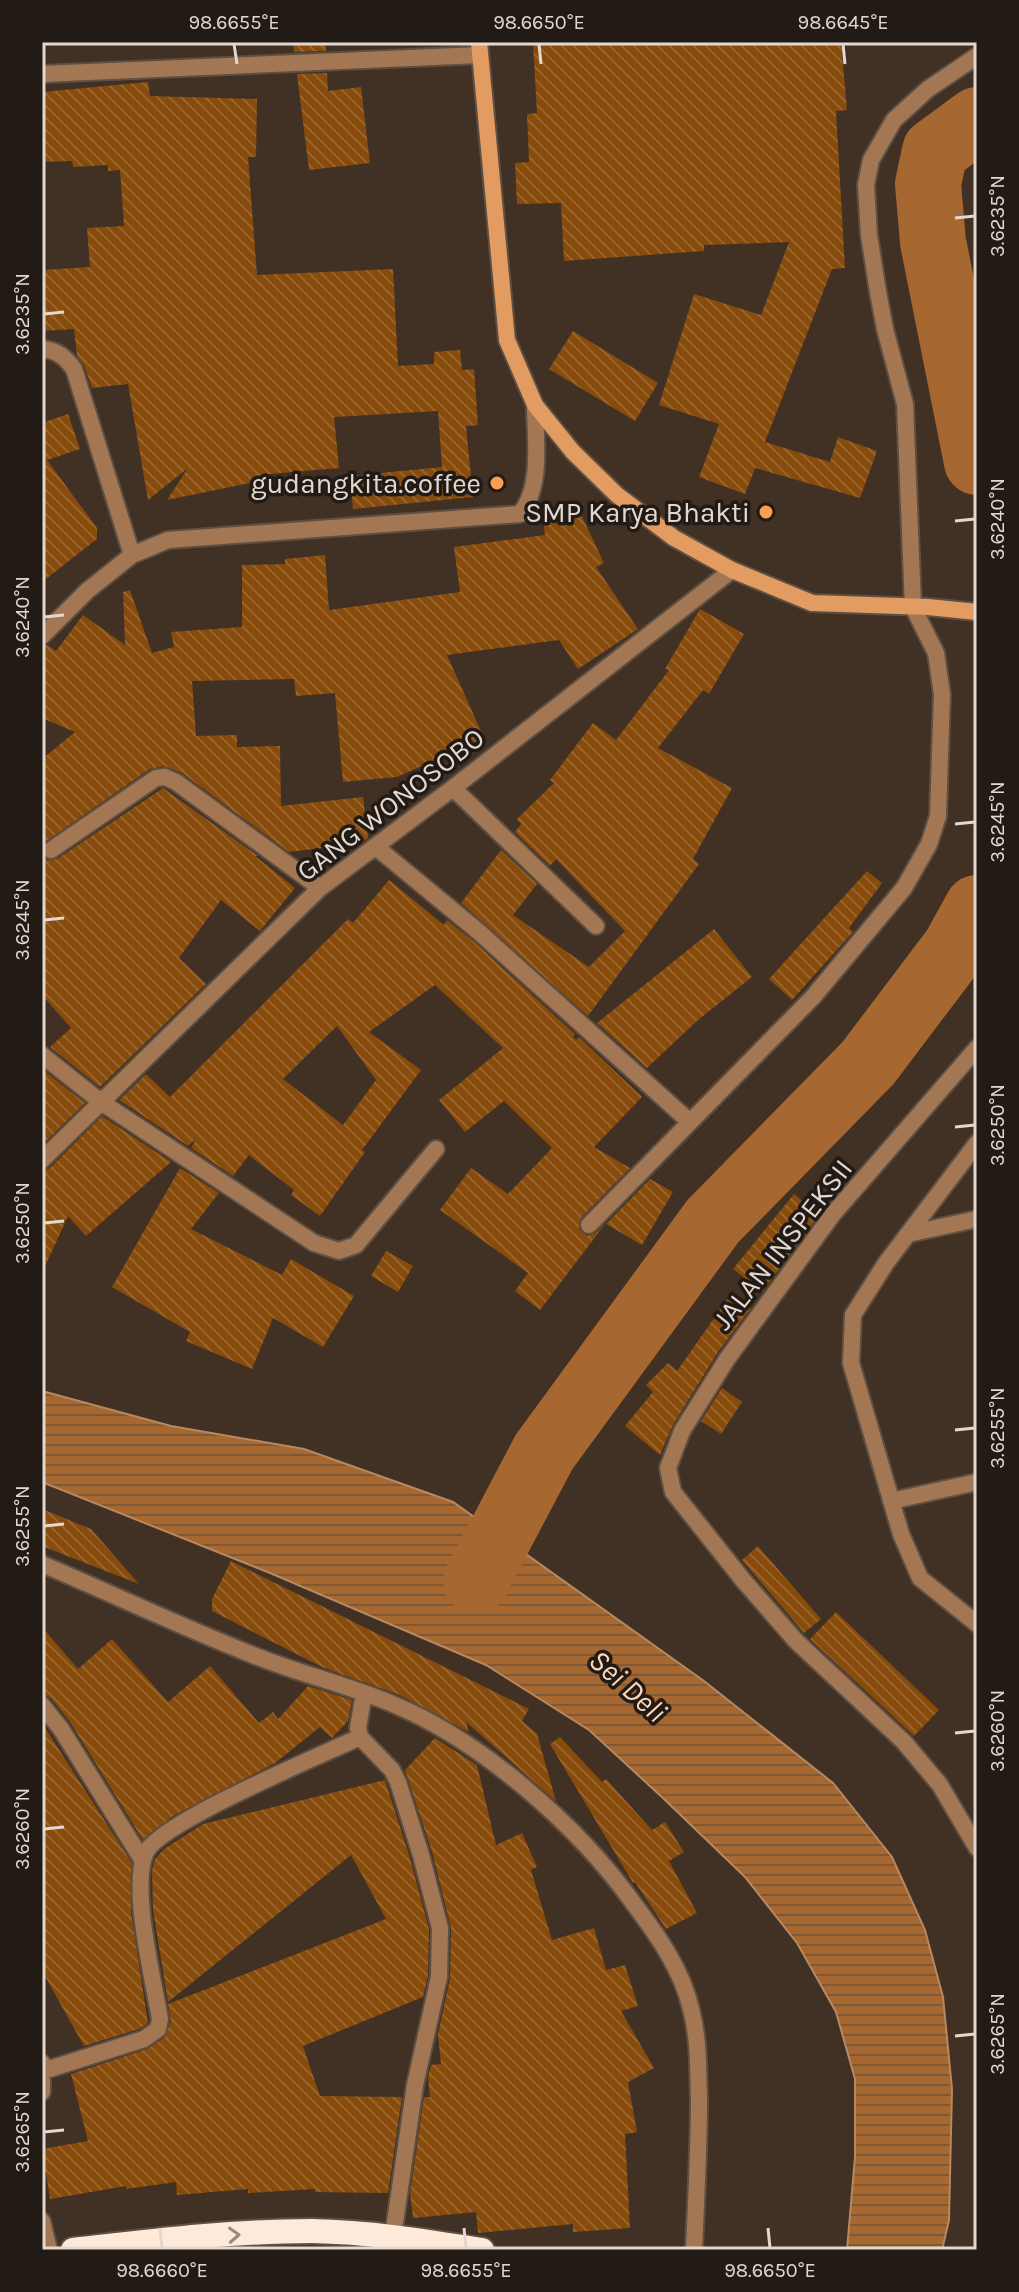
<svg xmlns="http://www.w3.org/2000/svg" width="1019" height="2292" font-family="Karla,sans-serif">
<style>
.water{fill:url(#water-rules);stroke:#b88960;stroke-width:2}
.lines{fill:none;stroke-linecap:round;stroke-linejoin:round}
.river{stroke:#a66730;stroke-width:66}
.building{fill:url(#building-back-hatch);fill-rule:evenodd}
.street-casing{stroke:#5e4f43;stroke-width:20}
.secondary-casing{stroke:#5e4f43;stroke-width:20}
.highway-casing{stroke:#5e4f43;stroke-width:28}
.street{stroke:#a47754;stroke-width:16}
.secondary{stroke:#e29b61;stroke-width:16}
.highway{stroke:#ffe9d8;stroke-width:24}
.oneway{stroke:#9c8c80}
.ticks{fill:none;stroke:#e3d8d0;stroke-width:3}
.poi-dot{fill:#fa9f4f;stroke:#221b15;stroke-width:3}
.labels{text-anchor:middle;stroke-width:7;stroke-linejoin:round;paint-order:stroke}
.poi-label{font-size:28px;fill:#e3d8d0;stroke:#221b15;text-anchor:end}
.street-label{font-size:28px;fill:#e3d8d0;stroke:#221b15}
.water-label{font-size:30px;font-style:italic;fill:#fad6bb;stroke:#221b15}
.neatline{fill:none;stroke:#e3d8d0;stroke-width:3}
.ticks-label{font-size:20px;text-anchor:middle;fill:#e3d8d0}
</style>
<defs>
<pattern id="water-rules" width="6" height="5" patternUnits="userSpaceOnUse" patternTransform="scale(2)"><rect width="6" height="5" fill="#a66730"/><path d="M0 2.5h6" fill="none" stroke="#7f5836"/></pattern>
<pattern id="building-back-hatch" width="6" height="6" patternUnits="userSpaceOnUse" patternTransform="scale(2)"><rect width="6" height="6" fill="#874b0c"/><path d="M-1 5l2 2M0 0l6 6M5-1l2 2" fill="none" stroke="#98642e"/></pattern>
</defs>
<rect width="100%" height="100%" fill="#413124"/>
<path class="water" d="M42,1391L171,1426L304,1449L453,1502L704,1681L833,1783L892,1857L925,1930L943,1997L952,2089L949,2220L942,2250H847L855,2157V2079L836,2012L797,1943L745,1877L664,1799L589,1730L486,1665L270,1573L42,1482Z"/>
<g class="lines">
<path class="river" d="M977,120L935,151L928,184L933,242L977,462
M476,1581L544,1452L713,1221L868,1063L955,948L977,908"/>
</g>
<path class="building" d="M293,42H325L326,51L294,52Z
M573,42H841L847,110L836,111L845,268L832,269L765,442L830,462L838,437L877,451L860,498L755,468L745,494L699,477L719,424L659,405L694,294L761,315L789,242L704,245V251L564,261L561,203L517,204L515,163L529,162L527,114L537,113L533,44Z
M327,73L328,91L361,87L370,163L309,170L297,74Z
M148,82L150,96L257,99L256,157H248L257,275L393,269L398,366L434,364V352L460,350L462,370L474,369L478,425L466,426L473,497L353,509L350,476L442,467L438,411L334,417L339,468L269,474L270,479L167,500L188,468L148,500L128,384L92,388L84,365L77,356L74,329L42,331V270L90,267L87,228L124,226L120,170L108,171V165L73,167L72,161L42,162V92Z
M573,331L658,383L635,421L549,369Z
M68,414L80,449L47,460L97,528V539L42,582V423Z
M576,504L604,563L596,567L638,629L578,669L559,640L447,655L484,738L397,777L343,782L335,693L296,696L294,679L192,681L196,736L237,735V747L280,746L281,806L363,797L368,838L362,843L289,852L182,773L164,766L150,769L42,844V759L75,732L42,718V647L47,645L56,651L83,615L125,645L123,592L130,590L152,653L174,647L171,632L242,627V565L285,564V559L325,555L329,610L460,592L454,547L545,535L542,510Z
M700,609L744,634L709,694L703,690L658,748L732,788L693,859L699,864L588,1016L461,903L501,850L537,884L513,915L589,967L625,931L556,859L550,866L515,832L521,824L517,819L554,783L550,780L593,723L616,740L669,670L665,669Z
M163,788L258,856H255L295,888L260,931L221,900L179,958L206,984L100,1087L50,1047L71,1028L42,995V856L47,860L57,859Z
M867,871L882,883L849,928L853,932L792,1000L769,979Z
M389,880L444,925L447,920L472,940L575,1034L573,1037L576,1040L579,1037L642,1097L594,1147L630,1168L581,1218L579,1229L587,1236L596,1233L605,1224L540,1310L515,1291L528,1273L440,1210L471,1168L508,1194L552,1148L504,1101L465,1132L439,1100L503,1048L435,985L369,1032L421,1070L362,1150L365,1152L320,1216L291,1195L294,1190L249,1155L233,1176L191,1148L196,1139L188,1146L119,1100L146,1074L170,1097L348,919L353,923ZM337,1026L376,1080L343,1125L283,1079Z
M714,929L752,977L698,1020L647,1068L597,1023Z
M42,1069L85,1103L42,1145Z
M102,1116L171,1162L86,1236L68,1216L42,1273V1171L50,1168Z
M180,1168L219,1193L191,1229L282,1275L291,1259L354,1296L323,1347L273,1318L252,1369L186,1341L190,1332L112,1287Z
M650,1179L673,1192L642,1245L606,1224Z
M794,1194L819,1215L762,1292L733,1269Z
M386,1251L413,1266L398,1292L371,1276Z
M731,1294L751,1308L718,1352L673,1425L660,1455L625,1426L653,1392L646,1385L668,1363L677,1371Z
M722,1388L742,1402L721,1434L701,1421Z
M42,1509L91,1529L139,1584L42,1546Z
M758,1546L821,1619L804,1633L742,1560Z
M231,1561L529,1709L522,1721L537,1734L556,1801L466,1722L469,1732L400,1695L324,1668L212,1611V1599Z
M836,1612L939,1710L914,1736L810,1639Z
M42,1627L78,1669L112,1639L168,1702L210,1666L259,1723L273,1712L278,1719L308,1686L352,1700L348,1721L332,1738L320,1727L275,1763L173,1816L143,1840L70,1722L51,1698L42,1694Z
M42,1723L132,1863L131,1913L148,2023L139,2029L84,2046L42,1971Z
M560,1737L602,1782L606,1779L652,1830L665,1822L684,1852L669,1861L697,1913L666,1929L635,1882L633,1883L550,1744Z
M435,1738L477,1765L496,1845L522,1833L537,1867L531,1870L552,1940L594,1928L606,1970L625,1965L638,2006L621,2011L654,2068L628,2082L637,2132L625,2134L630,2228L573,2232V2224L478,2233L476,2212L413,2218L410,2193L424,2097H430L428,2077L431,2065L441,2064L438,2034L450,1979L451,1928L432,1852L405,1770Z
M385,1780L410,1858L429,1929L428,1976L423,1997L303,2046L320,2096L402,2097L388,2193L315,2192V2189L248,2193V2189L177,2195L176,2182L126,2189V2186L50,2199L42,2149L88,2141L71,2074L147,2049L164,2038L171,2021L168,2004L386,1919L351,1855L168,2002L153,1910L152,1871L155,1859L164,1849L203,1824Z"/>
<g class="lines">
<defs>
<path id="street" d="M42,74L480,55
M42,349C57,350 65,357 74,369L132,555
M42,636L87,591L132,555L168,540L520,514C543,487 535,438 535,405
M453,788L596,926
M376,847L479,932L690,1122
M51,850L156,778L165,777L176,782L320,888
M977,1048L833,1214L727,1359L682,1431L668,1468L673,1492L743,1580L796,1641L904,1742L940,1785L977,1848
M42,1055L101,1102L314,1243L339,1251L356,1245L436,1149
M977,1143L886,1263L853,1315L851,1363L901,1534L920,1578L977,1624
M42,1160L320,888L453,788L732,570
M589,1225L813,997L904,888L929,844L938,816L942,694L936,653L913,607L905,404L885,329L878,292L869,235L866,185L871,160L894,120L928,89L977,56
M908,1234L977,1219
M891,1501L977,1482
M42,1564C112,1594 182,1627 253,1655C299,1674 349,1685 395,1705C483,1742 579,1827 634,1904C658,1936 682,1970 691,2009C699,2039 698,2069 699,2099C699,2150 696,2200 694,2250
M364,1693L358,1728L360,1737L392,1770L398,1782L421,1855L440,1928L439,1977L415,2085L393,2236
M42,1705L61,1729L143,1861
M42,2063V2092
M43,2071L144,2039L158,2029L160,2019C153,1979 131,1890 145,1854C157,1823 322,1755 360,1737
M42,2221L49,2250"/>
<path id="secondary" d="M479,42L507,340L535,405L573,452L617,495L674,538L732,570L812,603L928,607L977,612"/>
<path id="highway" d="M73,2250C152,2241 232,2231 312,2231C369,2232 425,2241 482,2250"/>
</defs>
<use href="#street" class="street-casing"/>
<use href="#secondary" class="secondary-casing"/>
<use href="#highway" class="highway-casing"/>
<use href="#street" class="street"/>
<use href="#secondary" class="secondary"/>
<use href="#highway" class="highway"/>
</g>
<defs><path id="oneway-chevron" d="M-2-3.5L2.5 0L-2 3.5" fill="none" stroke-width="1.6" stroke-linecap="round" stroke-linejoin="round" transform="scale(2)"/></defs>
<use class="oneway" href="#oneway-chevron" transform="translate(234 2235) rotate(-3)"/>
<path class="ticks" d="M234,44L237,64M539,44L541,64M843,44L845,64M955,218L975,216M44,314L64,312M955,521L975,519M44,617L64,615M955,824L975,822M44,920L64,918M955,1127L975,1125M44,1223L64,1221M955,1430L975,1428M44,1526L64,1524M955,1733L975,1731M44,1829L64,1827M955,2036L975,2034M44,2132L64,2130M160,2228L162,2248M464,2228L466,2248M768,2228L770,2248"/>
<g class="poi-dot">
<circle cx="497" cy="483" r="8"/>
<circle cx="766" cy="512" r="8"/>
</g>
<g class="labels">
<g class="poi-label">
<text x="481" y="493">gudangkita.coffee</text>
<text x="750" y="522">SMP Karya Bhakti</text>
</g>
<g class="street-label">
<text transform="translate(390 804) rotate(-38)" y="10">GANG WONOSOBO</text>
<text transform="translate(782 1244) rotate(-52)" y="10">JALAN INSPEKSII</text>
</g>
<g class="water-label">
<text transform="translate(628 1686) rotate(42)" y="10">Sei Deli</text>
</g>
</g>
<rect width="1019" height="2292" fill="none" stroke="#221b15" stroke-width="88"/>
<rect x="44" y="44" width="931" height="2204" class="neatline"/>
<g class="ticks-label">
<text x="234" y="29">98.6655°E</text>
<text x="539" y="29">98.6650°E</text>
<text x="843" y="29">98.6645°E</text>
<text transform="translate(997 216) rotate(-90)" y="7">3.6235°N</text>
<text transform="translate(22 314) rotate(-90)" y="7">3.6235°N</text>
<text transform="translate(997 519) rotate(-90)" y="7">3.6240°N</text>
<text transform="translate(22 617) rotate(-90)" y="7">3.6240°N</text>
<text transform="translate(997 822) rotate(-90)" y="7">3.6245°N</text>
<text transform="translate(22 920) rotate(-90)" y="7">3.6245°N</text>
<text transform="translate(997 1125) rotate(-90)" y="7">3.6250°N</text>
<text transform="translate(22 1223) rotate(-90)" y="7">3.6250°N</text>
<text transform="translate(997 1428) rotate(-90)" y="7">3.6255°N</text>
<text transform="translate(22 1526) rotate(-90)" y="7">3.6255°N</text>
<text transform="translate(997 1731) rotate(-90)" y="7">3.6260°N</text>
<text transform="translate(22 1829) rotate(-90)" y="7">3.6260°N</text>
<text transform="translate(997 2034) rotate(-90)" y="7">3.6265°N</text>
<text transform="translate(22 2132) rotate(-90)" y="7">3.6265°N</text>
<text x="162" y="2277">98.6660°E</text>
<text x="466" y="2277">98.6655°E</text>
<text x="770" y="2277">98.6650°E</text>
</g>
</svg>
